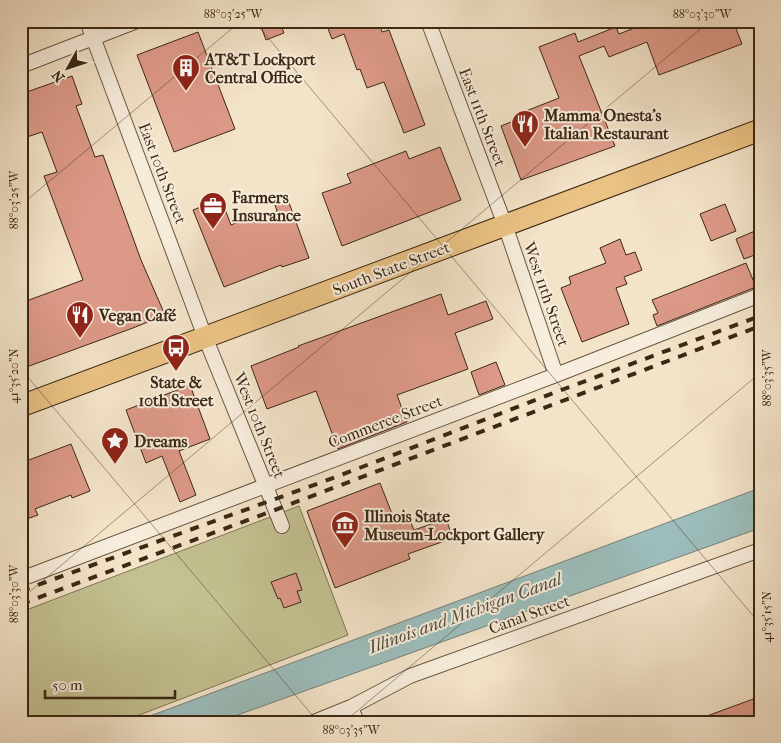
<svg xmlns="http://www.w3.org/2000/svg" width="781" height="743" font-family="'IM FELL French Canon',serif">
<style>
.green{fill:#c3c191;stroke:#7f7452}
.water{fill:#9cbdbb;stroke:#758178}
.building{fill:#d98;stroke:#3b2814}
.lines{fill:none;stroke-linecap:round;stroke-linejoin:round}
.street-casing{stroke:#695741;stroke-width:16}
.primary-casing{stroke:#3b2814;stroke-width:23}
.street{stroke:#f7eddc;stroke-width:14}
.primary{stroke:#eac284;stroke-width:21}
.rail{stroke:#3b2814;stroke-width:4;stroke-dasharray:9 9;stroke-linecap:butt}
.ticks{fill:none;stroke:#3b2814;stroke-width:1;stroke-opacity:0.45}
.labels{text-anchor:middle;stroke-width:4;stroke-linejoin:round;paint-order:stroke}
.poi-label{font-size:16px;font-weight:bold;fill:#3b2814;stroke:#f7eddc;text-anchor:start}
.street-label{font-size:16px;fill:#3b2814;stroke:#f7eddc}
.water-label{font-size:18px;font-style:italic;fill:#534d3e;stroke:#f7eddc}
.neatline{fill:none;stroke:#3b2814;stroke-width:2}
.ticks-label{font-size:12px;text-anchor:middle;fill:#3b2814}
</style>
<rect width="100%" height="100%" fill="#f3e3c9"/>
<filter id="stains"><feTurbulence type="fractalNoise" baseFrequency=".004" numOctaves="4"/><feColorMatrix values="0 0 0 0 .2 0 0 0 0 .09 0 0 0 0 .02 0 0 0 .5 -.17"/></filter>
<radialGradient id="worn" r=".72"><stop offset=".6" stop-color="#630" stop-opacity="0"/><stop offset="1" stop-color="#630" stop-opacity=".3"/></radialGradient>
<path class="green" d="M299,506L348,635L121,722H31L21,696V612Z"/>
<path class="water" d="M760,488V528L218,722H134Z"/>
<path class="building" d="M259,21H279L284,33L266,40Z
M325,21H378L382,32L389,30L425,125L404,133L384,82L367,88L360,69L357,70L344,34L332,39Z
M652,21H733L742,44L659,75L647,42L609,57L604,46L579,56L615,146L521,180L501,126L529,115L526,111L559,98L539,47L575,33L578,42L616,27L619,34Z
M198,32L235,129L174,152L137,55Z
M72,76L82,104L76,106L95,157L103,155L141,260L165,315L133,328L21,369V303L83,280L44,176L57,172L42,132L27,137L21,120V94Z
M440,147L461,200L342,246L322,193L351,183L347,174L406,151L409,159Z
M287,197L309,258L282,267L281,265L224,287L193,210L221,199L231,225L247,218L248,222L277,211L274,202Z
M725,204L736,231L711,241L700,214Z
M755,231L760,242V253L744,259L736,239Z
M620,239L626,255L635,252L642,270L624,277L627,284L616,288L629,324L582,342L561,288L571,284L569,277L606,263L600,248Z
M746,263L756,287L657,326L653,315L658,313L652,300Z
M441,294L448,315L486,301L493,319L455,333L468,369L397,395L407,422L338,449L316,391L267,409L251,366L299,347L298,346L323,337Z
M496,362L505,385L479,395L471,372Z
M190,385L210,439L179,451L196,495L180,502L162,456L146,463L126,410Z
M71,444L90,491L72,498L71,495L35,509L38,515L21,521V463Z
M380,483L396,524L409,518L414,530L446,519L453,538L408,554L410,559L335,588L307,511Z
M296,573L302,590L297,591L301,602L284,608L280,598L278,599L271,582Z
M756,698L760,708V722H696V720Z"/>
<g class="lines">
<defs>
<path id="street" d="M87,21L205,337L282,526
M428,21L505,225L556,375
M21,66L137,21
M21,579L556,375L760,295
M351,707L357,722
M314,722L351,707L410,676L760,550"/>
<path id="primary" d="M21,406L760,130"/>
</defs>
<use href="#street" class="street-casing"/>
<use href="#primary" class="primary-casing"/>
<use href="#street" class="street"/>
<use href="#primary" class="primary"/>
<path class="rail" d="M21,591L336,477L564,389L760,316
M21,604L275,510L760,326"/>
</g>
<path class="ticks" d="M254,21L760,624M21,205L241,21M21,369L318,722M21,599L710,21M344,722L760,373"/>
<defs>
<symbol id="building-pin" viewBox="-11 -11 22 30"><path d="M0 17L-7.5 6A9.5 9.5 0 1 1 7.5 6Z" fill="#8f2418" stroke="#f7eddc"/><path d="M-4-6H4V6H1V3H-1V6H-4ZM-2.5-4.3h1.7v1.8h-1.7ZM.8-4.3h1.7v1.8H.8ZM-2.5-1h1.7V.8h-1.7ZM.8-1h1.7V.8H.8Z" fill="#fff"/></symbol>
<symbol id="restaurant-pin" viewBox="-11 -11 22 30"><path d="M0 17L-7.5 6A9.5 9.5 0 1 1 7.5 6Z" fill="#8f2418" stroke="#f7eddc"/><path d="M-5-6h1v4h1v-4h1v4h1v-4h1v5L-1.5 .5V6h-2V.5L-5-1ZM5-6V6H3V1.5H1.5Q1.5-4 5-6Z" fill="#fff"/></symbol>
<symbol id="office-pin" viewBox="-11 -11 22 30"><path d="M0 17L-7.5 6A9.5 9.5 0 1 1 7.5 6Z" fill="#8f2418" stroke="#f7eddc"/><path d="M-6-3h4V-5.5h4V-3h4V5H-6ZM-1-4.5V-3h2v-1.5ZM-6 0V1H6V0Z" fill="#fff"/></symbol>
<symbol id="bus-pin" viewBox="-11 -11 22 30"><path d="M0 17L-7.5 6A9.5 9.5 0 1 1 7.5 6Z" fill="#8f2418" stroke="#f7eddc"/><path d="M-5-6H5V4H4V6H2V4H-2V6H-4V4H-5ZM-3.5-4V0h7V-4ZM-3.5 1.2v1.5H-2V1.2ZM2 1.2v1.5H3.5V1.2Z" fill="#fff"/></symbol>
<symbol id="sight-pin" viewBox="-11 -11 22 30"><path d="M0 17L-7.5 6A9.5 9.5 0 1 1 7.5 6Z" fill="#8f2418" stroke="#f7eddc"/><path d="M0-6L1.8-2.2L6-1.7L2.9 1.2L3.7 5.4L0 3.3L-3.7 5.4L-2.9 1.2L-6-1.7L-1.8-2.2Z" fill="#fff"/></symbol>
<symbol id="museum-pin" viewBox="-11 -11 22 30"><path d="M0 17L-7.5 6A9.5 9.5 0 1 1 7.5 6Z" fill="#8f2418" stroke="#f7eddc"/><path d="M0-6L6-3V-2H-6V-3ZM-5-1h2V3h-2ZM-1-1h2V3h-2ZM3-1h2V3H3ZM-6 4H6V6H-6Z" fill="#fff"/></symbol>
</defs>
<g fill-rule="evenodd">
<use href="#building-pin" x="170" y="52" width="32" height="43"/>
<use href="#restaurant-pin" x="509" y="108" width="32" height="43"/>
<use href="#office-pin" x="197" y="190" width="32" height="43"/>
<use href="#restaurant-pin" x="64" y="299" width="32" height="43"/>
<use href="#bus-pin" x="160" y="332" width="32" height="43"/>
<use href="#sight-pin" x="99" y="425" width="32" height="43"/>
<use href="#museum-pin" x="329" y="509" width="32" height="43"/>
</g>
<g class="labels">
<g class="poi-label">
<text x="205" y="65">AT&amp;T Lockport<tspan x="205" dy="18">Central Office</tspan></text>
<text x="544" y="121">Mamma Onesta's<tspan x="544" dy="18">Italian Restaurant</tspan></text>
<text x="232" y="203">Farmers<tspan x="232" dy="18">Insurance</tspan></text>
<text x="99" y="321">Vegan Café</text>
<text x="176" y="388" text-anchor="middle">State &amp;<tspan x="176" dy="18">10th Street</tspan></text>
<text x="134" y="447">Dreams</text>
<text x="364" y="522">Illinois State<tspan x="364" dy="18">Museum-Lockport Gallery</tspan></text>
</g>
<g class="street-label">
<text transform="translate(483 117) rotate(69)" y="6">East 11th Street</text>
<text transform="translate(163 173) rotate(69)" y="6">East 10th Street</text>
<text transform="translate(391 268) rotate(-21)" y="6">South State Street</text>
<text transform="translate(547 294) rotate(71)" y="6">West 11th Street</text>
<text transform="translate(385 421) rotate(-21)" y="6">Commerce Street</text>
<text transform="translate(260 425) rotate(68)" y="6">West 10th Street</text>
<text transform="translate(529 614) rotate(-20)" y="6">Canal Street</text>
</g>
<g class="water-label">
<text transform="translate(465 613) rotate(-20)" y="6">Illinois and Michigan Canal</text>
</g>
</g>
<rect width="781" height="743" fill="none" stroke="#f3e3c9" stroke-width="55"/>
<g transform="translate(68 68) rotate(230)" stroke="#f7eddc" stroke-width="4" paint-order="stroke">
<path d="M0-4L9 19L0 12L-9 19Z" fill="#3b2814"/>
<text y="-8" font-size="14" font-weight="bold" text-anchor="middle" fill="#3b2814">N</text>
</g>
<path d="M45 690v8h130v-8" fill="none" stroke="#3b2814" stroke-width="2.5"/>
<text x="52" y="690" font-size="15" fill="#3b2814" stroke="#f7eddc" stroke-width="4" paint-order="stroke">50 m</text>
<rect x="28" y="28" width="726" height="688" class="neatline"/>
<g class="ticks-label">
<text x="233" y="18">88°03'25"W</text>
<text x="702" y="18">88°03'30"W</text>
<text transform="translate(14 200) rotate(-90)" y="4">88°03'25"W</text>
<text transform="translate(14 376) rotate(-90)" y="4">41°35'20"N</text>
<text transform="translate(767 378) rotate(-90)" y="4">88°03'35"W</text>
<text transform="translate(14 594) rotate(-90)" y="4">88°03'30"W</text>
<text transform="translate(767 617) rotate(-90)" y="4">41°35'15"N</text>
<text x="351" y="734">88°03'35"W</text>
</g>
<rect width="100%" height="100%" filter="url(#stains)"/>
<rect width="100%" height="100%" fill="url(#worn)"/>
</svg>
